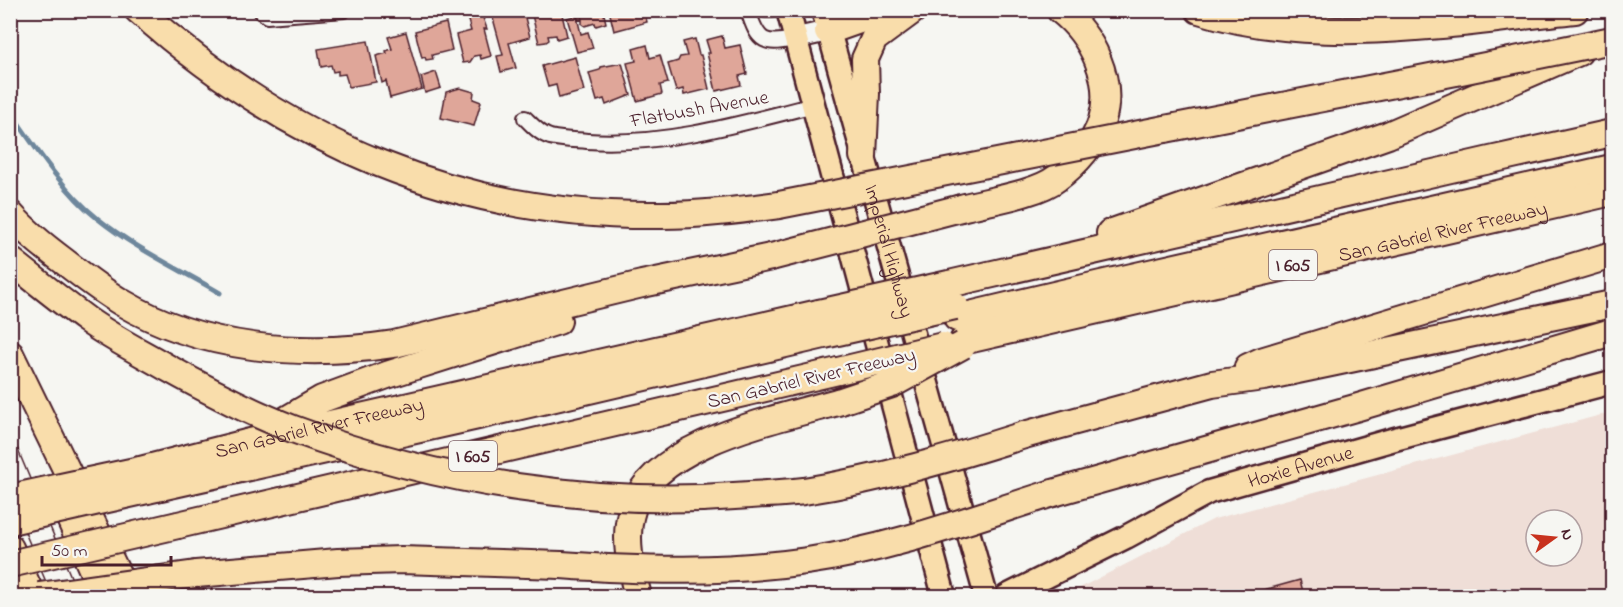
<svg xmlns="http://www.w3.org/2000/svg" width="1623" height="607" font-family="'Indie Flower',sans-serif">
<style>
.built{fill:#efded7;fill-rule:evenodd}
.lines{fill:none;stroke-linecap:round;stroke-linejoin:round}
.stream{stroke:#6e879c;stroke-width:5}
.building{fill:#dfa699;stroke:#4a1f2b;stroke-width:1.5}
.street-casing{stroke:#4a1f2b;stroke-width:18}
.secondary-casing{stroke:#4a1f2b;stroke-width:24}
.primary-casing{stroke:#4a1f2b;stroke-width:27}
.highway-casing{stroke:#4a1f2b;stroke-width:30}
.street{stroke:#f6f6f2;stroke-width:14}
.secondary{stroke:#f6f6f2;stroke-width:20}
.primary{stroke:#f9ddab;stroke-width:22}
.highway{stroke:#f9ddab;stroke-width:26}
.tram{stroke:#4a1f2b;stroke-width:1.5}
.highway-bridge-casing{stroke:#4a1f2b;stroke-width:30;stroke-linecap:butt}
.highway-bridge{stroke:#f9ddab;stroke-width:26}
.labels{text-anchor:middle;stroke-width:4.5;stroke-linejoin:round;paint-order:stroke}
.shield{fill:#f6f6f2;stroke:#7e6067;stroke-width:1.5}
.shield-label{font-size:18px;font-weight:bold;fill:#4a1f2b}
.street-label{font-size:20px;fill:#4a1f2b;stroke:#f6f6f2}
</style>
<rect width="100%" height="100%" fill="#f6f6f2"/>
<filter id="ink" filterUnits="userSpaceOnUse"><feTurbulence type="fractalNoise" baseFrequency=".0167" numOctaves="2"/><feDisplacementMap in="SourceGraphic" scale="12" xChannelSelector="R" yChannelSelector="G"/><feConvolveMatrix kernelMatrix="1 2 1 2 8 2 1 2 1" color-interpolation-filters="sRGB"/></filter>
<g filter="url(#ink)">
<path class="built" d="M1612,412V596H1064L1214,519ZM1536,520H1572V556H1536Z"/>
<g class="lines">
<path class="stream" d="M10,111C34,146 64,192 97,218C134,248 179,269 220,293"/>
</g>
<path class="building" d="M523,10L530,37L509,43L516,68L501,72L497,56L503,55L491,11Z
M561,10L567,36L557,39L556,35L548,36L549,40L546,42L539,43L532,15L547,10Z
M573,10H603L606,23L596,26L595,23L585,26L582,24V16V19L579,20L577,17L581,34L588,32L593,48L577,52L567,18L574,16Z
M609,10H644L647,22L614,31Z
M708,10H725L726,13L707,17L705,13Z
M481,12L487,29H484L491,56L481,59L480,55L474,56L470,62L463,63L456,35L471,31L467,17Z
M446,23L452,50L432,55L433,59L426,60L425,57L422,58L415,31Z
M406,32L422,89L390,98L386,81L382,83L376,56L387,53L386,51L392,49L388,37Z
M722,36L725,48L740,45L747,74L739,76L741,85L716,91L707,53H710L706,40Z
M695,39L699,55H701L709,89L684,95L683,89L676,91L668,64L678,61L680,57L687,56L683,42Z
M368,41L376,82L349,87L345,74L338,75V71L333,72L331,65L321,67L318,49Z
M647,45L650,58L660,55L668,83L660,85L662,94L637,101L627,63L636,61L633,49Z
M575,57L584,91L559,98L556,85L548,87L542,66Z
M622,63L631,95L606,105L604,99L597,101L589,73L600,70L601,67Z
M436,72L441,88L425,93L421,77Z
M460,88L474,92L473,99L481,102L474,126L441,118L446,92Z
M1300,580L1304,596H1238L1271,588Z"/>
<g class="lines">
<defs>
<path id="street" d="M260,10L267,16L344,10
M748,10C758,43 765,46 797,38
M765,10H773
M525,118C532,125 540,134 550,137C562,140 575,140 587,141C664,146 740,124 814,105"/>
<path id="secondary" d="M797,38L828,31"/>
<g id="primary">
<path d="M788,10L944,596"/>
<path id="s1" d="M823,10L986,596"/>
<path id="s2" d="M1007,596L1126,537L1209,492L1395,439L1612,382"/>
</g>
<g id="highway">
<path d="M138,10C288,143 459,218 661,215C700,215 740,210 779,205"/>
<path d="M1199,10C1321,48 1451,23 1575,10"/>
<path d="M828,31L865,18L906,12"/>
<path d="M1165,129L1456,72"/>
<path d="M863,156L866,94L865,59L874,39L912,11"/>
<path d="M961,208C987,201 1037,194 1057,178C1075,165 1096,142 1102,120C1114,80 1092,35 1060,10"/>
<path d="M10,214C26,232 46,248 65,262C83,276 101,290 121,302C202,350 303,358 394,344L642,284L771,257"/>
<path d="M1110,233L1388,135L1579,52"/>
<path d="M949,284L1490,160L1612,133"/>
<path d="M957,318L1101,284L1612,168"/>
<path id="s3" d="M963,341L1612,192"/>
<path d="M10,354L128,596"/>
<path d="M1248,367L1261,361L1612,255"/>
<path d="M267,431L322,399L387,375L558,321"/>
<path d="M1024,435L1212,384L1264,377L1612,304"/>
<path id="s4" d="M140,470L246,443L819,313"/>
<path d="M57,489L104,596"/>
<path d="M147,490L482,415L824,335"/>
<path d="M1053,493L1355,408L1612,332"/>
<path d="M178,525L838,371"/>
<path d="M10,548L32,596"/>
<path d="M196,574L338,562L401,560L561,565"/>
<path d="M638,596C631,570 623,538 632,510C655,441 779,419 841,401"/>
</g>
</defs>
<use href="#street" class="street-casing"/>
<use href="#secondary" class="secondary-casing"/>
<use href="#primary" class="primary-casing"/>
<use href="#highway" class="highway-casing"/>
<use href="#street" class="street"/>
<use href="#secondary" class="secondary"/>
<use href="#primary" class="primary"/>
<use href="#highway" class="highway"/>
<path class="tram" d="M10,431L79,596
M10,497L52,596"/>
<defs>
<path id="highway-bridge" d="M1456,72L1612,40
M779,205L1165,129
M771,257L961,208
M10,260C35,280 61,301 87,320C112,338 140,352 166,367C207,390 249,412 293,429C438,483 596,508 750,495C768,494 786,493 804,491C880,479 952,458 1024,435
M819,313L949,284
M824,335L955,306
M838,371L943,346
M841,401L892,384L963,345
M10,498L140,470
M10,521L147,490
M10,564L178,525
M561,565C643,571 725,573 807,561C891,549 973,518 1053,493
M39,596L196,574"/>
</defs>
<use href="#highway-bridge" class="highway-bridge-casing"/>
<use href="#highway-bridge" class="highway-bridge"/>
</g>
</g>
<g class="labels">
<g class="shield">
<rect x="1269" y="250" width="48" height="30" rx="4.5"/>
<rect x="449" y="441" width="48" height="30" rx="4.5"/>
</g>
<g class="shield-label">
<text x="1293" y="271">I 605</text>
<text x="473" y="462">I 605</text>
</g>
<g class="street-label">
<text transform="translate(699 108) rotate(-10)" y="7">Flatbush Avenue</text>
<text dy="7" stroke="none"><textPath href="#s3" startOffset="492">San Gabriel River Freeway</textPath></text>
<text dy="7" stroke="none"><textPath href="#s1" startOffset="250">Imperial Highway</textPath></text>
<text transform="translate(811 377) rotate(-13)" y="7">San Gabriel River Freeway</text>
<text dy="7" stroke="none"><textPath href="#s4" startOffset="184">San Gabriel River Freeway</textPath></text>
<text dy="7" stroke="none"><textPath href="#s2" startOffset="322">Hoxie Avenue</textPath></text>
</g>
</g>
<rect width="1623" height="607" fill="none" stroke="#f6f6f2" stroke-width="36"/>
<rect x="18" y="18" width="1587" height="571" fill="none" stroke="#4a1f2b" stroke-width="2" filter="url(#ink)"/>
<g transform="translate(1554 538) rotate(75)"><circle r="28" fill="#f6f6f2" stroke="#b1a0a2" stroke-width="1.5"/>
<path d="M0-4.5L10 22L0 15L-10 22Z" fill="#c8321e"/>
<text y="-9" font-size="16" font-weight="bold" text-anchor="middle" fill="#4a1f2b">N</text>
</g>
<path d="M42 556v9h129v-9" fill="none" stroke="#4a1f2b" stroke-width="3"/>
<text x="51" y="556" font-size="18" fill="#4a1f2b" stroke="#f6f6f2" stroke-width="4.5" paint-order="stroke">50 m</text>
</svg>
